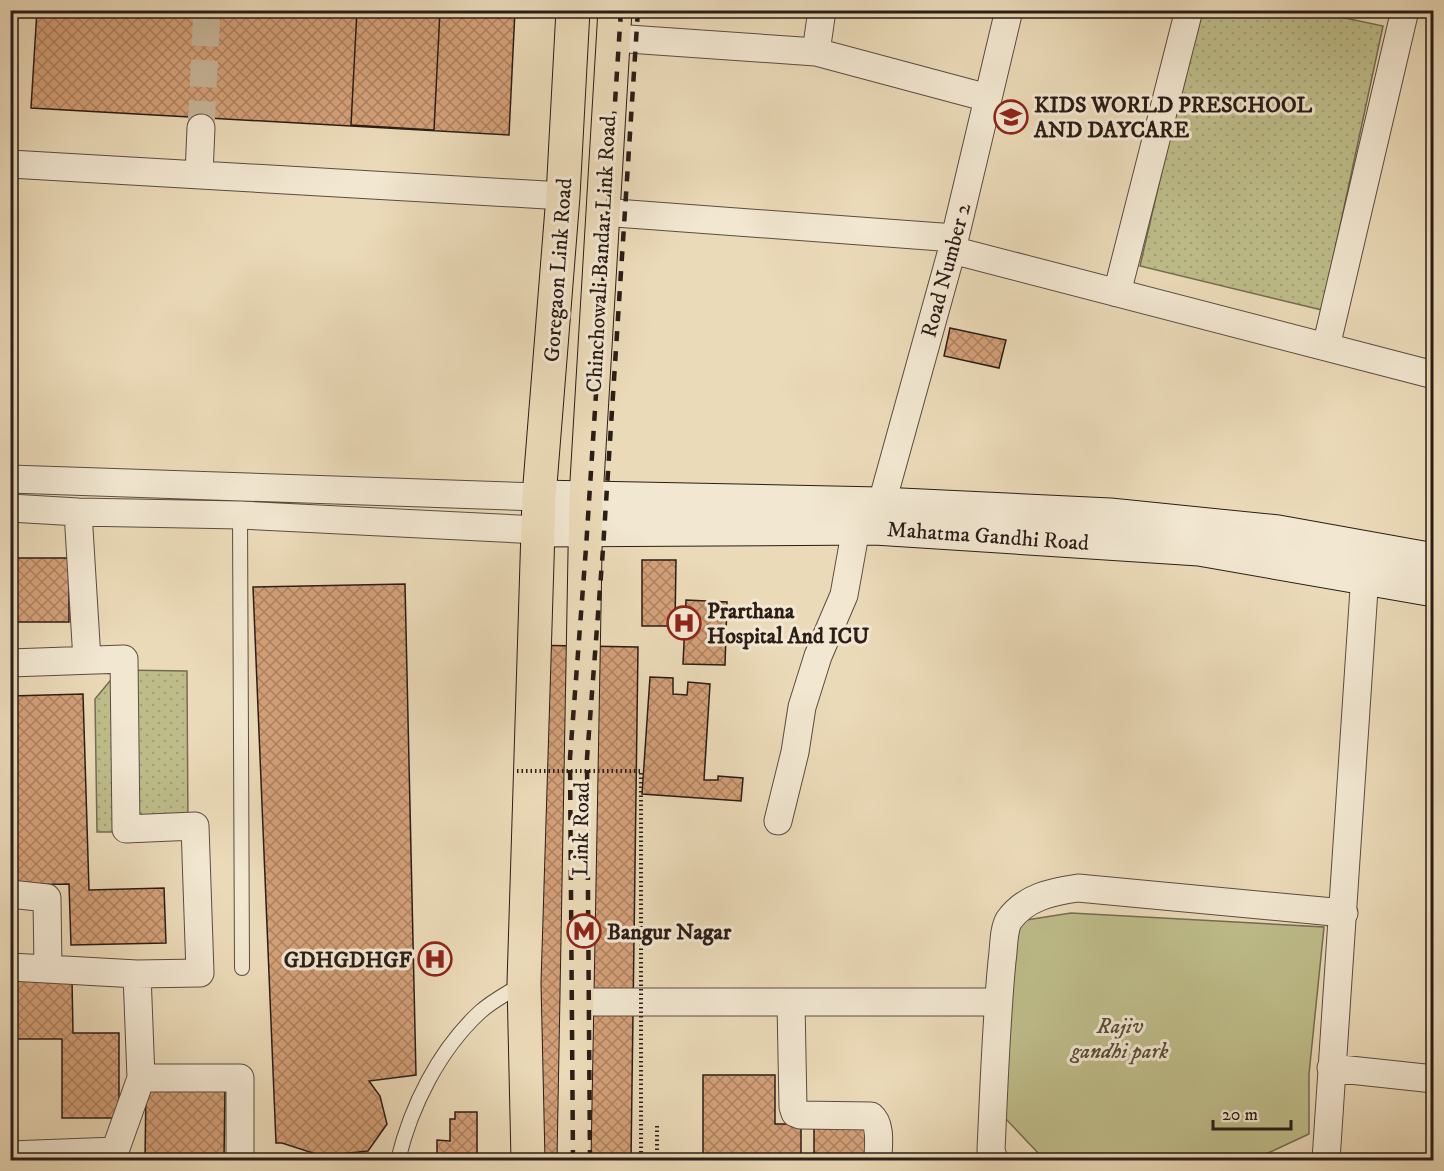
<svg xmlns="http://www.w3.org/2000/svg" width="1444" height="1171" font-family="'IM FELL DW Pica',serif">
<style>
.grass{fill:url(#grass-dots);stroke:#746d50;stroke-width:1.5}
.park{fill:#bebd8a;stroke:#746d50;stroke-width:1.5}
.building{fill:url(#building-cross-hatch);stroke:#2b1d17;stroke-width:1.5}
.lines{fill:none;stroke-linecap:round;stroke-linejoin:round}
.minor-tunnel{stroke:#c5b498;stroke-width:27;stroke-dasharray:27 14;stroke-linecap:butt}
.service-casing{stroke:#5b4c3f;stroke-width:16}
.minor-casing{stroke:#5b4c3f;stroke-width:29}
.secondary-casing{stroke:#2b1d17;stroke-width:35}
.primary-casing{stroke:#2b1d17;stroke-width:35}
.path{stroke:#2b1d17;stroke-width:4;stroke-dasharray:1.5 3;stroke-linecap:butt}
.service{stroke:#f2e7d1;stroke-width:14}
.minor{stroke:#f2e7d1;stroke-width:27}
.secondary{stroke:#f2e7d1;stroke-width:33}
.primary{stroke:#ebdab8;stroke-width:33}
.rail{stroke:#2b1d17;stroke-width:4.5;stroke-dasharray:10 10;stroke-linecap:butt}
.path-bridge{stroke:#2b1d17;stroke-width:4;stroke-dasharray:1.5 3;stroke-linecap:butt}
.labels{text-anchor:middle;stroke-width:6;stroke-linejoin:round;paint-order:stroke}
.poi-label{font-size:22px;font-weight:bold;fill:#2b1d17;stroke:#f2e7d1;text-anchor:start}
.street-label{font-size:22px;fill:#2b1d17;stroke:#f2e7d1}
.park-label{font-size:22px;font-style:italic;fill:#574d3a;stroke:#f2e7d1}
</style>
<defs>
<pattern id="grass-dots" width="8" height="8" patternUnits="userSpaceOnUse" patternTransform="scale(1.5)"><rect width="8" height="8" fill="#bebd8a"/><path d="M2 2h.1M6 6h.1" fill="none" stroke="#a3a276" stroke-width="1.8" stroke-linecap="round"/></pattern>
<pattern id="building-cross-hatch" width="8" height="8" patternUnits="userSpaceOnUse" patternTransform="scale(1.5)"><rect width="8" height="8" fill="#d4a078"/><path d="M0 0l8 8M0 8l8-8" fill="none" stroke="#ac8261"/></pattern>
</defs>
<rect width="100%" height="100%" fill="#ebdab8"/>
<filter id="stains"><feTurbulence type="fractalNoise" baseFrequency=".00333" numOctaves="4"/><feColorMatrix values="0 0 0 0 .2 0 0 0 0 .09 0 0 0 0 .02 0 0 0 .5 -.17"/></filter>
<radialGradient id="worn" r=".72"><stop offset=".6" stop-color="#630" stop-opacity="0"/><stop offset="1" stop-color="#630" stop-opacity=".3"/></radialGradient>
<path class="grass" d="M1199,11H1312L1383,26L1322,310L1140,266Z
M119,670L187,671L188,832H97L95,699Z"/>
<path class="park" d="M1071,913L1324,927L1309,1074V1134L1253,1160H1077L1040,1155L988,1100L1020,921Z"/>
<path class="building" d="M37,10H515L509,135L31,108Z
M357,10H440L434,130L351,125Z
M950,328L1006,340L999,368L944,356Z
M10,558H69V622H10Z
M642,560H676L675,626H642Z
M405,584L416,1075L369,1081L380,1096L387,1124L368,1151L322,1156L282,1143H276L253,587Z
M686,600L727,602L725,665L683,664Z
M523,645L638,647L631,1160H515Z
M650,677L673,678V694L687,695L688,682L710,684L704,780H718V776L743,778L741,801L642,794Z
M83,694L89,890L164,888L166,943L71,945L69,884L16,885L11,696Z
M72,979L73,1033H119V1118H62V1039H10V980Z
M703,1075H775V1124H801V1160H703Z
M146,1088H225L224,1160H145Z
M455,1112H477V1160H433V1157H437V1140L450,1141V1119H455Z
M870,1123V1160H814V1124Z
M1364,1156L1418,1160H1364Z"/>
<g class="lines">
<path class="minor-tunnel" d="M201,128L207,10"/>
<defs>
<path id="service" d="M240,515L242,968
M398,1160C411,1106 439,1050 480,1012C492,1001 508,993 522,984"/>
<path id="minor" d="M822,10L816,52L988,98
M614,38L816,52
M10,164L563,196
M199,175L201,128
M602,212L955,238
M952,250L1434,375
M1117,293L1189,10
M1326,347L1405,10
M10,479L539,497
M10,508L78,512L240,515L538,530
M78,512L87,660
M876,524L952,250L1009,10
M10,663L124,659L126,829L195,826L200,973L137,974L10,967
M778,821L795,752L802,707L818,656L844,595L856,528
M10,894L47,898L48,969
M137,974L141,1078H240V1160
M577,1002H998
M791,1003L793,1107L795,1113L800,1115L871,1116C882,1125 878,1147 878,1160
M1331,1068L1434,1079
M10,1155L115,1151L141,1078
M994,1160L991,1150C994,1087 996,1023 1002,961C1004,949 1003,930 1009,920C1026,897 1051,892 1078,888L1344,913
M1326,1160L1366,559"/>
<path id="secondary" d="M539,497L880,504L1110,515L1278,532L1434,560
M538,530L875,528L1199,549L1434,590"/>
<path id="primary" d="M528,1160L524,983L539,497L563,196L573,10
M574,1160L586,498L615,10"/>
</defs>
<use href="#service" class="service-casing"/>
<use href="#minor" class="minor-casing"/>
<use href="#secondary" class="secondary-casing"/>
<use href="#primary" class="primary-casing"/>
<path class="path" d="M657,1126V1160"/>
<use href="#service" class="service"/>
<use href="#minor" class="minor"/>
<use href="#secondary" class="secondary"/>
<use href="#primary" class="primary"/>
<path class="rail" d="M573,1160L570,758L586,548L621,10
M590,1160L587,758L603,549L638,10"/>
<path class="path-bridge" d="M517,771H641V1160"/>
</g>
<defs>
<symbol id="school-ring" viewBox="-11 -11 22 22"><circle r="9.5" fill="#f2e7d1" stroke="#8f2418" stroke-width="1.5"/><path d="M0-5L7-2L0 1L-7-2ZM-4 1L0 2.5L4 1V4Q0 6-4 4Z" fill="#8f2418"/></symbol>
<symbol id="hospital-ring" viewBox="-11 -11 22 22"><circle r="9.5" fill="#f2e7d1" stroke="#8f2418" stroke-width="1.5"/><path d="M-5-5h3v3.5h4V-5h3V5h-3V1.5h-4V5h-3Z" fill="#8f2418"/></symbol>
<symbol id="metro-ring" viewBox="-11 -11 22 22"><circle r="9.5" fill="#f2e7d1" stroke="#8f2418" stroke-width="1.5"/><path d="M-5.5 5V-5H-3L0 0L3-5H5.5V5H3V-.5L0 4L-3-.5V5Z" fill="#8f2418"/></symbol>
</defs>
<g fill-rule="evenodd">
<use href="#school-ring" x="992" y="98" width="38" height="38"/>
<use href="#hospital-ring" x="665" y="604" width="38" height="38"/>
<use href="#metro-ring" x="565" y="912" width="38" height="38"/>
<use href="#hospital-ring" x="416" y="940" width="38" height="38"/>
</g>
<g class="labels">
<g class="poi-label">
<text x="1034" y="112">KIDS WORLD PRESCHOOL<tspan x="1034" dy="25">AND DAYCARE</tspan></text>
<text x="707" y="618">Prarthana<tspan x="707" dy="25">Hospital And ICU</tspan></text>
<text x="607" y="939">Bangur Nagar</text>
<text x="412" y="967" text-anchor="end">GDHGDHGF</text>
</g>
<g class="street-label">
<text transform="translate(600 254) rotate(-87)" y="8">Chinchowali Bandar Link Road</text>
<text transform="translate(557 270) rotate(-86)" y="8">Goregaon Link Road</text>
<text transform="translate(945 270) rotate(-75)" y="8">Road Number 2</text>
<text transform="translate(988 535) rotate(4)" y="8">Mahatma Gandhi Road</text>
<text transform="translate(580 829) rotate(-89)" y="8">Link Road</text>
</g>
<g class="park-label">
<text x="1120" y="1033">Rajiv<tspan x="1120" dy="25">gandhi park</tspan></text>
</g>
</g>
<rect width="1444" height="1171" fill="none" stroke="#ebdab8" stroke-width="36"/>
<rect x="12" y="12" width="1420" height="1147" fill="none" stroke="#2b1d17" stroke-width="3"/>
<rect x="18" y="18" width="1408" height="1135" fill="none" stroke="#2b1d17" stroke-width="1.5"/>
<path d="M1213 1120v9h78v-9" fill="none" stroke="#2b1d17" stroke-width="3"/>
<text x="1222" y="1120" font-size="18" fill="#2b1d17" stroke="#f2e7d1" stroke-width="4.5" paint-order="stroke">20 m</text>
<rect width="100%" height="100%" filter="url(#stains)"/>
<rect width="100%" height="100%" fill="url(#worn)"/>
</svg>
